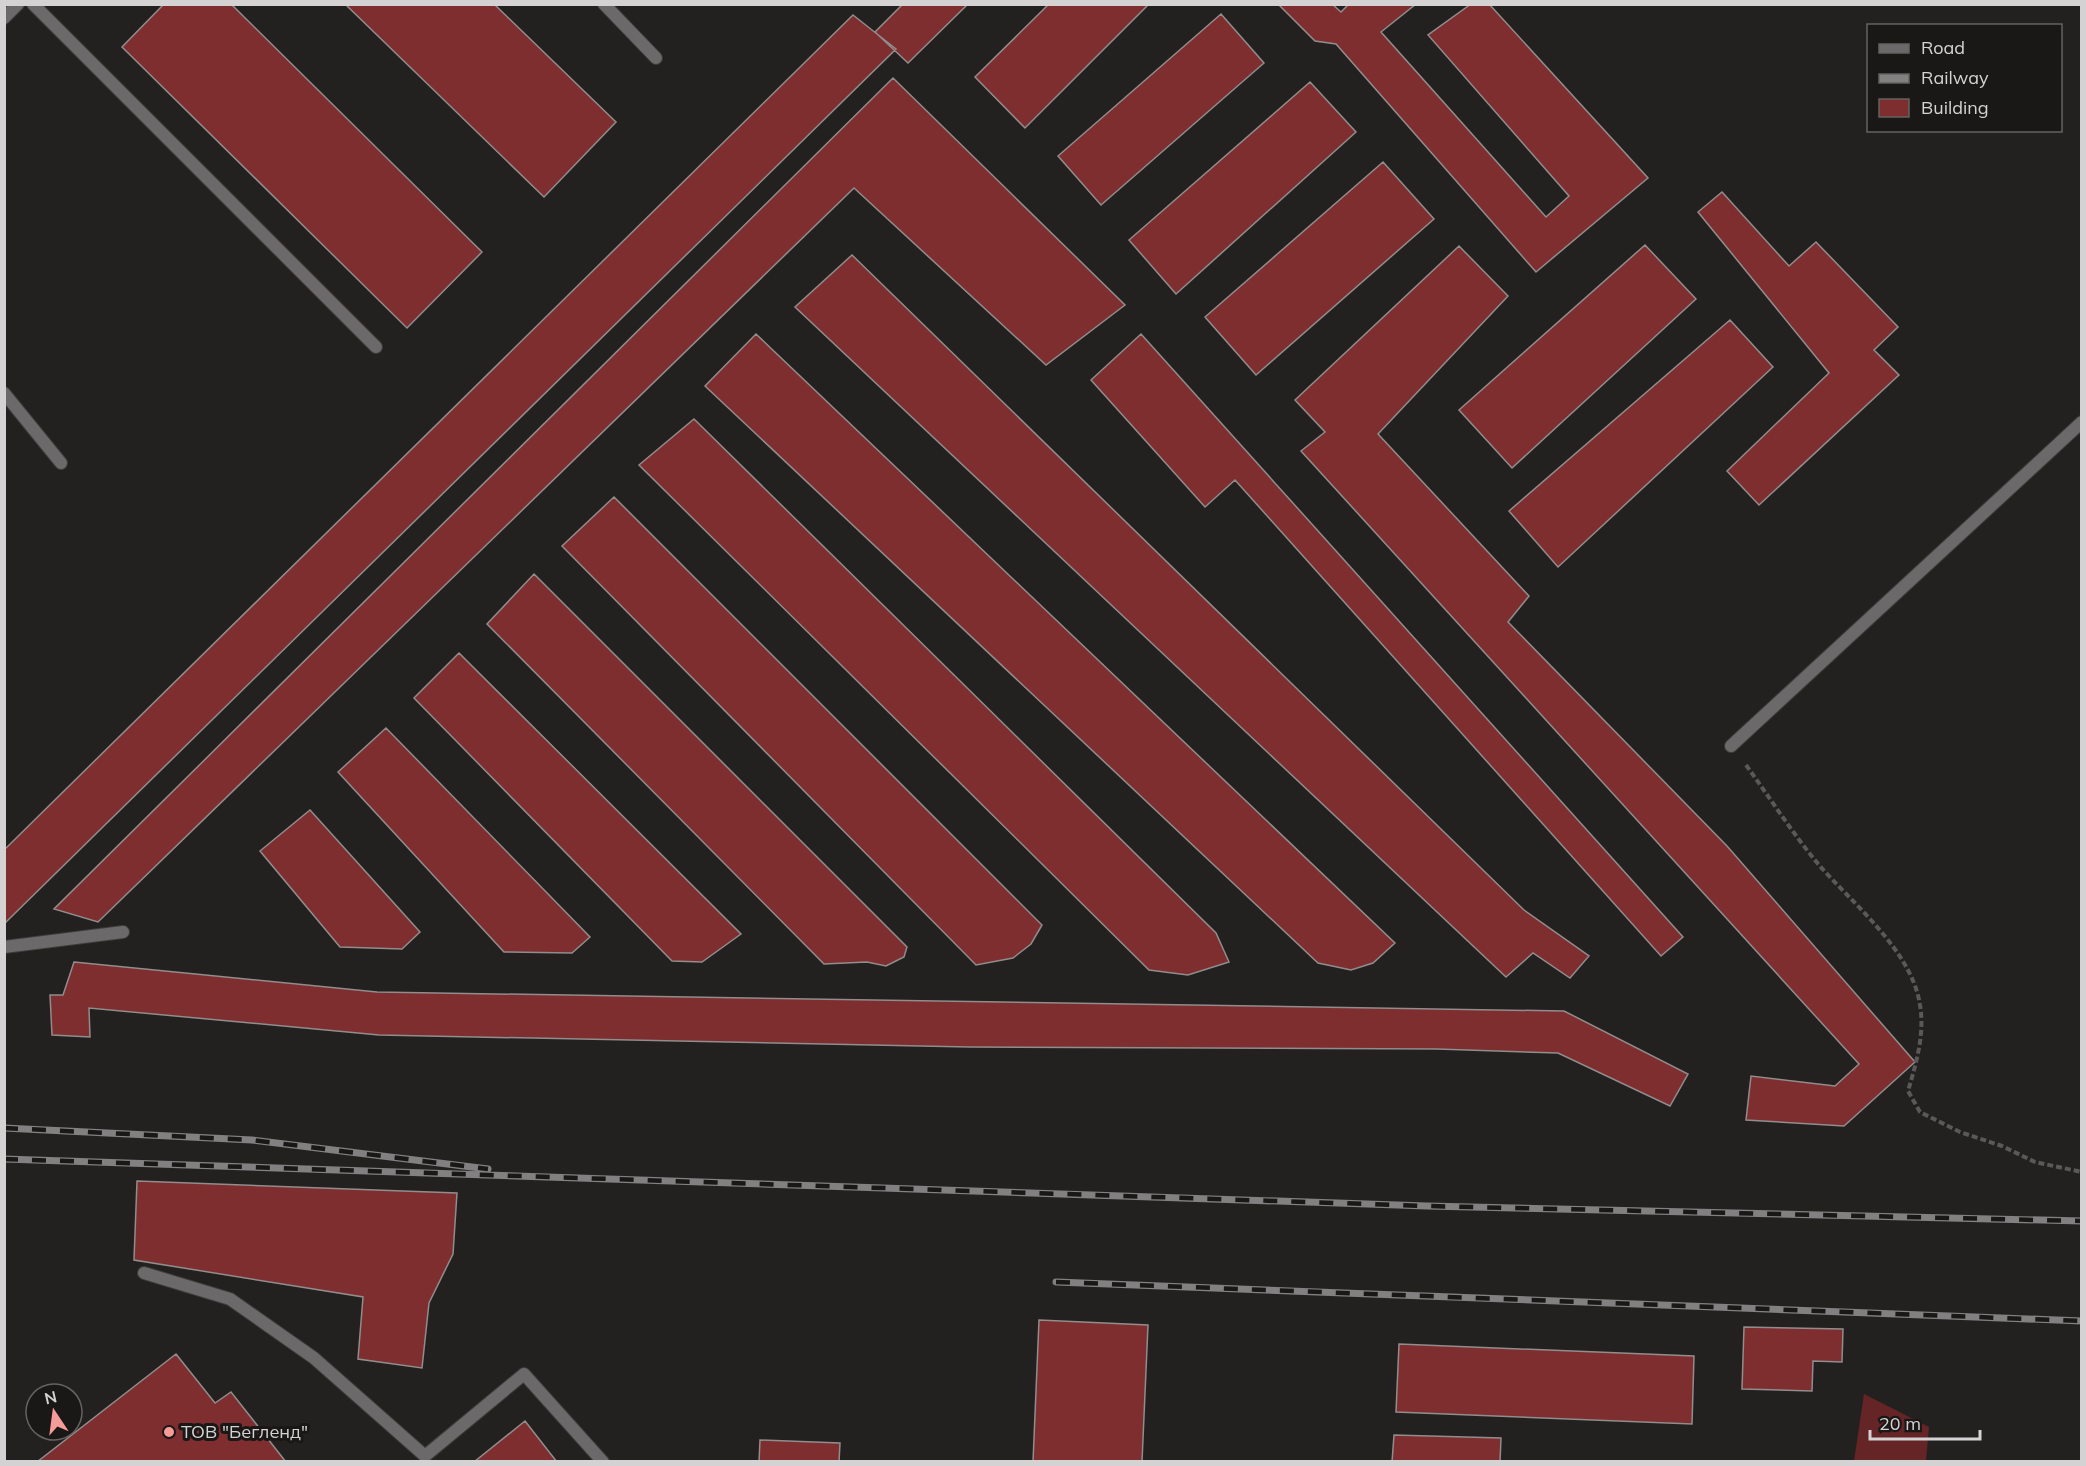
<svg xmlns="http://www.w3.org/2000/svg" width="2086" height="1466" font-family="Mulish,sans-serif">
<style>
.green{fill:#652526}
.building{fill:#7f2e30;stroke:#918d8d;stroke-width:1.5}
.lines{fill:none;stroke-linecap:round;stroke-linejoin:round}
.service-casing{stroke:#3f3c3c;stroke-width:14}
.minor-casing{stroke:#3f3c3c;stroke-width:14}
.path{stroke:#5a5858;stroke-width:4;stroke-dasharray:6 3;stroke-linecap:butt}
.service{stroke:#6b6969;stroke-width:12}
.minor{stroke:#6b6969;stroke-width:12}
.rail-casing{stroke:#828080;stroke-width:7}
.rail{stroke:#1a1717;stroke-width:4.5;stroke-dasharray:14;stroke-linecap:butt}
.poi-dot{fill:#f59b98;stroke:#1a1717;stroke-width:2}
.labels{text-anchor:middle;stroke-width:6;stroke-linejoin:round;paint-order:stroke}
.poi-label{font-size:18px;fill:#d4d2d2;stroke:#1a1717;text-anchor:start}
</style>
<rect width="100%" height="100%" fill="#232020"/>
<path class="green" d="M1864,1394L1929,1427L1926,1461H1854Z"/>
<path class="building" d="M164,4H231L482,252L407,328L122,47Z
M345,4H494L616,122L544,197Z
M903,4H968L908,63L875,32Z
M1049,4H1149L1025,128L975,77Z
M1278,4H1332L1341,12L1349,4H1416L1381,32L1546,217L1569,196L1428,35L1471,4H1489L1648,178L1536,272L1336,44L1315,41Z
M1221,14L1264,63L1101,205L1058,156Z
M853,15L896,49L4,924V850Z
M893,78L1125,305L1046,365L854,188L98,922L54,909Z
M1310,82L1356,132L1176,294L1129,240Z
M1383,162L1434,219L1256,375L1205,317Z
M1722,192L1789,266L1816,242L1898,327L1874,350L1899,375L1759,505L1727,471L1829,373L1698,212Z
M1645,245L1696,299L1512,468L1459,410Z
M1459,246L1508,296L1378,434L1529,596L1508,622L1727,846L1915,1062L1844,1126L1746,1120L1751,1076L1835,1086L1859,1064L1301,451L1325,432L1295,400Z
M852,255L1524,910L1589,956L1570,978L1533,953L1506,977L795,307Z
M1730,320L1773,367L1558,567L1509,511Z
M756,334L1395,943L1373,963L1351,970L1318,963L705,386Z
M1141,334L1683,937L1661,956L1235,480L1205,507L1091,380Z
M694,419L1216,933L1229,962L1188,975L1149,970L639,465Z
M614,497L1042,925L1031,944L1013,958L976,965L562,546Z
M534,574L907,947L904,957L886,966L867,962L824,964L487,624Z
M459,653L741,934L702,962L672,961L414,698Z
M386,728L590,937L572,953L504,952L338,772Z
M310,810L420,932L402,949L340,947L260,851Z
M74,962L377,992L1564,1011L1688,1074L1670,1106L1558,1053L1437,1049L969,1047L379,1035L89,1008L90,1037L52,1035L50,995H63Z
M137,1181L457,1193L453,1254L429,1303L422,1368L358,1359L363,1297L134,1260Z
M1039,1320L1148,1325L1142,1462H1033Z
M1744,1327L1843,1329L1842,1362L1813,1361L1812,1391L1742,1389Z
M1399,1344L1694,1356L1692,1424L1396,1412Z
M176,1354L215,1403L231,1392L286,1462H37Z
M525,1421L557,1462H474Z
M1394,1435L1501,1438L1500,1462H1392Z
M760,1440L840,1443L839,1462H759Z"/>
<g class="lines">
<defs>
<path id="service" d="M33,4L376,347
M604,4L656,58
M4,18L18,4
M4,393L61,463
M1731,746L2082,422
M144,1273L230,1299L314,1358L425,1456L524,1374L603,1462"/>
<path id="minor" d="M4,947L123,932"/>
</defs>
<use href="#service" class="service-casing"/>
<use href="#minor" class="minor-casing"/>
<path class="path" d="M1746,765C1770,798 1793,834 1819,865C1853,904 1912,951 1920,1005C1925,1034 1916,1064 1908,1091L1920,1112L1960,1132L2002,1146L2035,1162L2082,1172"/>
<use href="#service" class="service"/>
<use href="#minor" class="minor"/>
<defs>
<path id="rail" d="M4,1128L252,1140L488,1169
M4,1159L1427,1206L2082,1221
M1056,1282L2082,1321"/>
</defs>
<use href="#rail" class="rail-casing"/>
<use href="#rail" class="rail"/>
</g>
<circle class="poi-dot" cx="169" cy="1432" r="6"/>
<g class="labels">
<g class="poi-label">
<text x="181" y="1438">ТОВ "Бегленд"</text>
</g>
</g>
<rect width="2086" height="1466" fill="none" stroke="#d4d2d2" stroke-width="12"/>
<rect x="1867" y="24" width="195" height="108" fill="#1a1717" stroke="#646262" stroke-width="1.5"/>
<rect x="1879" y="44" width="30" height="9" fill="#6b6969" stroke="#646262" stroke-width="1.5"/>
<text x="1921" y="54" font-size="18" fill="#d4d2d2">Road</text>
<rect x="1879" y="74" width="30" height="9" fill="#828080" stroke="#646262" stroke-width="1.5"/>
<text x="1921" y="84" font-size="18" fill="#d4d2d2">Railway</text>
<rect x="1879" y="99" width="30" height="18" fill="#7f2e30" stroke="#646262" stroke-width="1.5"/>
<text x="1921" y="114" font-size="18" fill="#d4d2d2">Building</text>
<g transform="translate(54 1412) rotate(347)"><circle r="28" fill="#1a1717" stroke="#646262" stroke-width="1.5"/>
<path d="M0-4.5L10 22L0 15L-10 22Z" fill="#f59b98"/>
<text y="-9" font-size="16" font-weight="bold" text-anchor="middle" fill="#d4d2d2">N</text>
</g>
<path d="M1870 1430v9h110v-9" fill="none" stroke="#d4d2d2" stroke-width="3"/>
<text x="1879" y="1430" font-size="18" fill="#d4d2d2" stroke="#1a1717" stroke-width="4.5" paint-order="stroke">20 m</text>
</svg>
